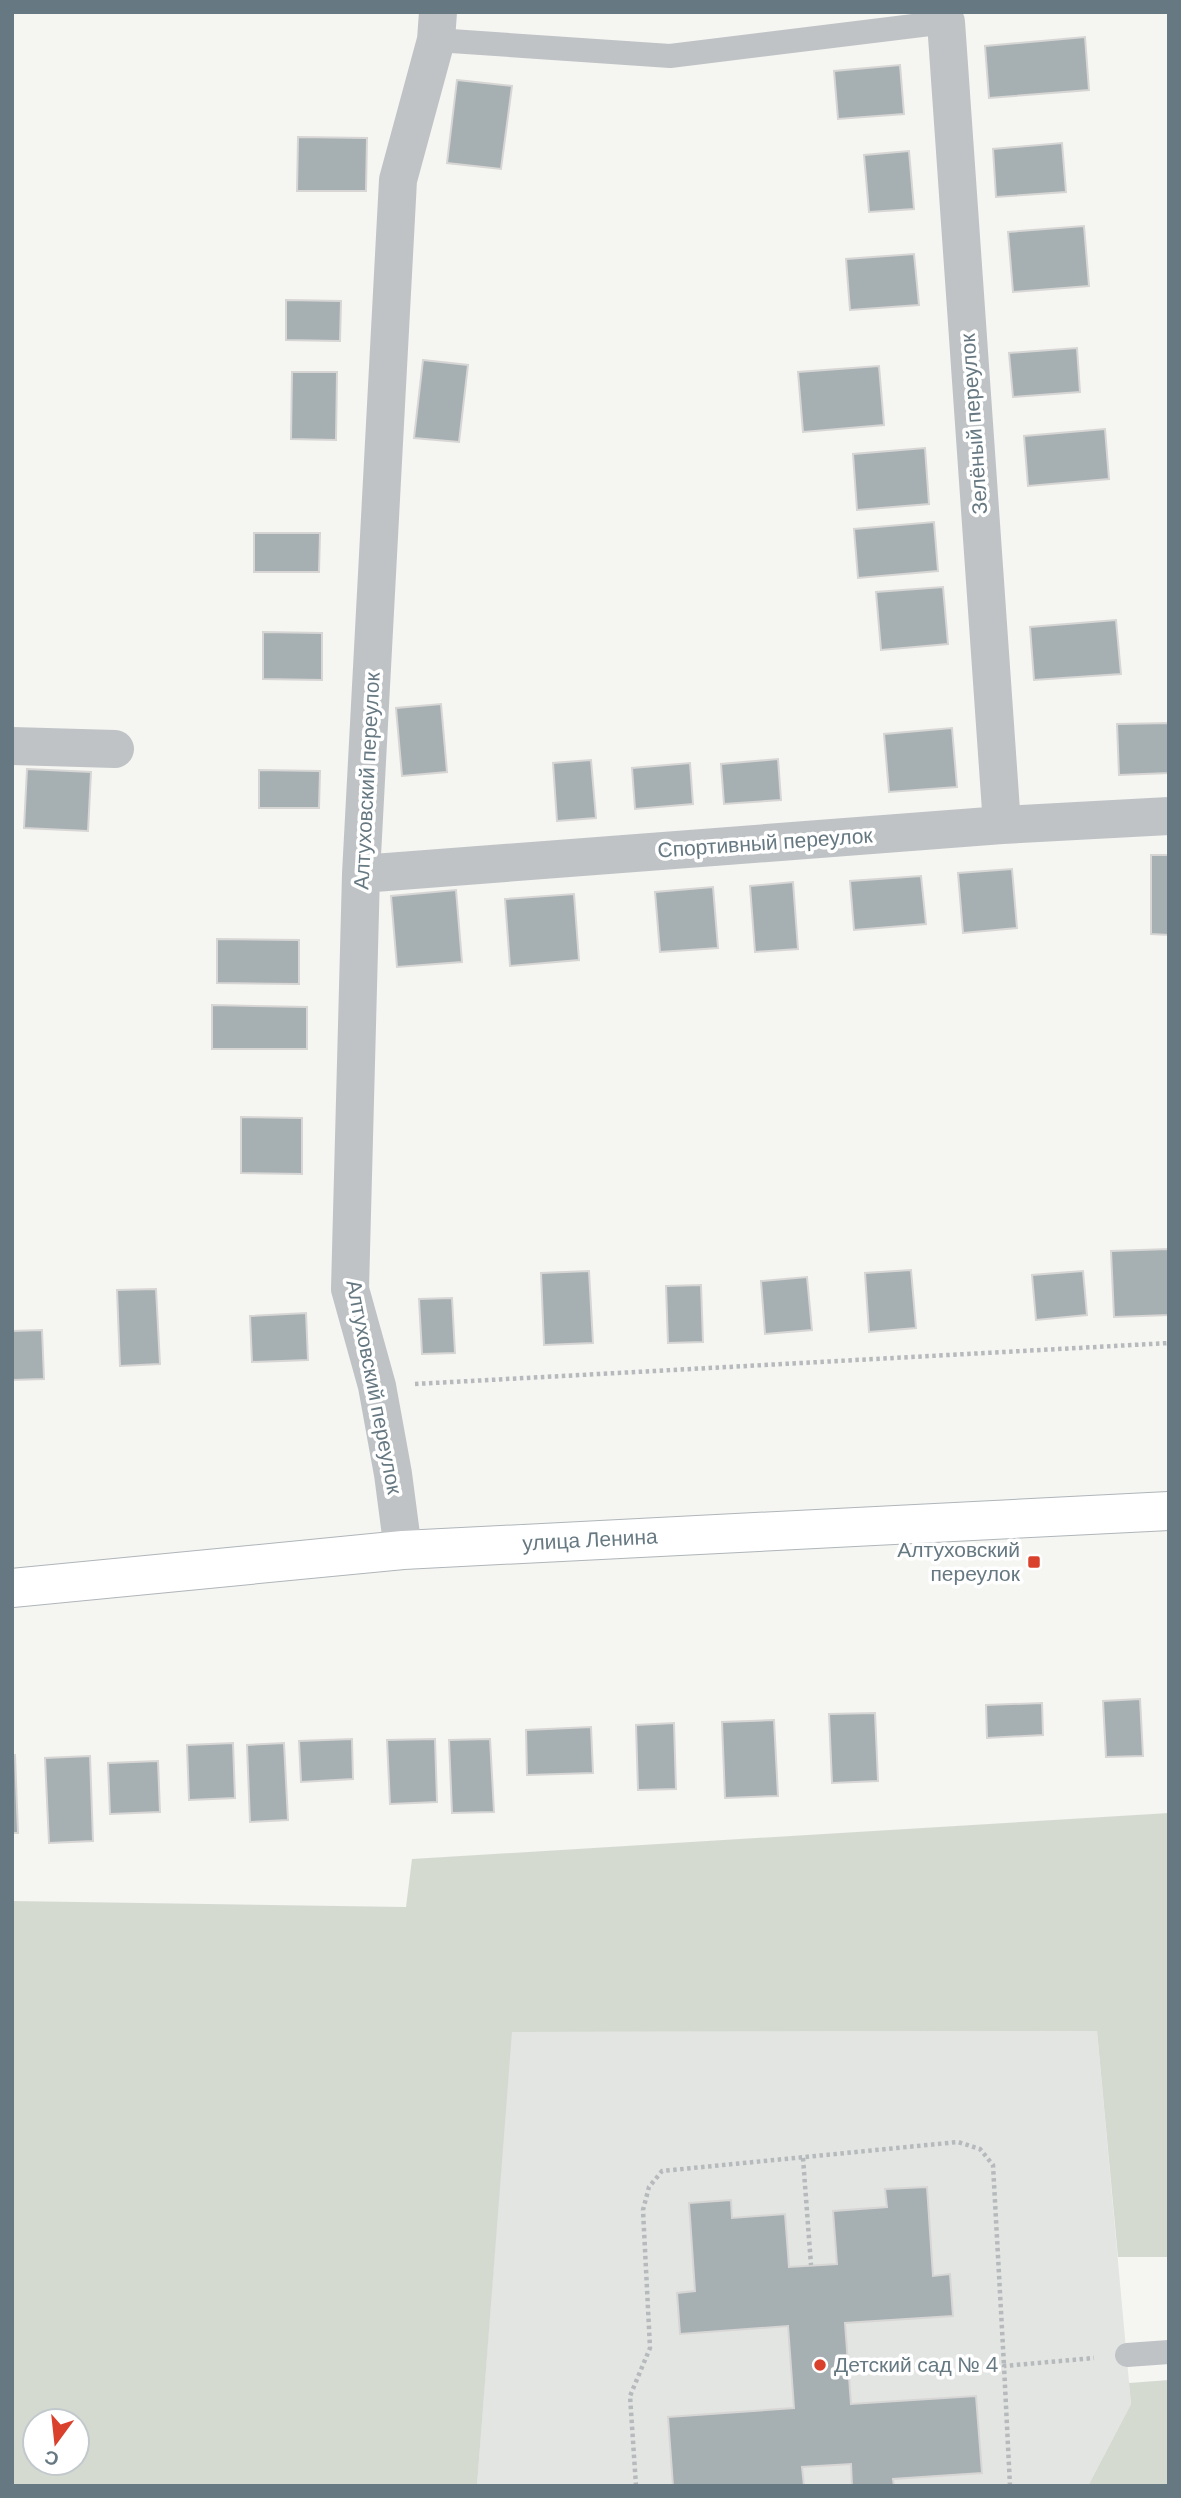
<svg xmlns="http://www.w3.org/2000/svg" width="1181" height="2498" font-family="'DM Sans',sans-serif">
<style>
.built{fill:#e3e5e3}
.green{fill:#d5dad1;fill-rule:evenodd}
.building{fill:#a6afb2;stroke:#d7d6d5;stroke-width:2}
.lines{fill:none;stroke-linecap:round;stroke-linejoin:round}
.secondary-casing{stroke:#afb5b9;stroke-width:40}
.path{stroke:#b7babc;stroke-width:4.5;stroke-dasharray:3.5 3.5;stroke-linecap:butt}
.service{stroke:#bfc3c6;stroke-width:24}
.minor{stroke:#bfc3c6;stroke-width:38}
.secondary{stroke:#fff;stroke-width:38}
.poi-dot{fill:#da412d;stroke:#fff;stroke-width:2.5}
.labels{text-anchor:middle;stroke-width:7;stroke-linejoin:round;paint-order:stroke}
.street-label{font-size:21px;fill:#667881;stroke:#fff}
.poi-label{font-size:21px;fill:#667881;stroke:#fff;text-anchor:end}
</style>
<rect width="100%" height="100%" fill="#f5f5f2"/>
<path class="built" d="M1097,2031L1131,2404L1088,2486H477L511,2032Z"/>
<path class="green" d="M1169,1813V2257H1118L1097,2031L512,2032L477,2486H12V1901L406,1907L412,1859ZM35,2421H77V2463H35Z
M1169,2380V2486H1088L1131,2404L1129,2383Z"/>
<path class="building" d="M1085,37L1089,90L989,98L985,46Z
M900,65L904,114L838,119L834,71Z
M457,80L512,86L501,169L447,163Z
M298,137L367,138L366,191H297Z
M1062,143L1066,192L996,197L993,149Z
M909,151L914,209L869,212L864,155Z
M1084,226L1089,286L1013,292L1008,232Z
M914,254L919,305L850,310L846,259Z
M286,300L341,301L340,341L286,340Z
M1077,348L1080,392L1013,397L1009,353Z
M423,360L468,365L459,442L414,438Z
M879,366L884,425L803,432L798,372Z
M292,372H337L336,440L291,439Z
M1105,429L1109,479L1028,486L1024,436Z
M925,448L929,504L857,510L853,454Z
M934,522L938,571L858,578L854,529Z
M254,533H320L319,572H254Z
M943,587L948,644L881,650L876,592Z
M1116,620L1121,674L1034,680L1030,627Z
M263,632L322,633V680L263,679Z
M441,704L447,772L402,776L396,708Z
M1169,723V773L1119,775L1117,724Z
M952,728L957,787L889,792L884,734Z
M778,759L781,800L724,804L721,764Z
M591,760L596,818L557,821L553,763Z
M690,763L693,804L635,809L632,768Z
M27,769L91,772L88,831L24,828Z
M259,770L320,771L319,808H259Z
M1151,855H1169V935L1151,934Z
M1012,869L1017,928L963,933L958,873Z
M921,876L926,924L854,930L850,881Z
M793,882L798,949L755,952L750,886Z
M713,887L718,948L660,952L655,892Z
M456,890L462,962L397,967L391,896Z
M574,894L579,960L510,966L505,899Z
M217,939L299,940V984L217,983Z
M212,1005L307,1007V1049H212Z
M241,1117L302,1118V1174L241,1173Z
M1169,1249V1315L1114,1317L1111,1251Z
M911,1270L916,1328L869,1332L865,1273Z
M589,1271L593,1343L544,1345L541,1273Z
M1083,1271L1087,1315L1036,1320L1032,1275Z
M807,1277L812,1330L765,1334L761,1281Z
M701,1285L703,1342L668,1343L666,1286Z
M156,1289L160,1364L120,1366L117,1290Z
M452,1298L455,1353L422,1354L419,1299Z
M306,1313L308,1360L252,1362L250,1316Z
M42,1330L44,1379L12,1380V1331Z
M1140,1699L1143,1756L1106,1757L1103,1701Z
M1042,1703L1043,1735L987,1738L986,1705Z
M875,1713L878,1781L832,1783L829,1714Z
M774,1720L778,1796L725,1798L722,1722Z
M674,1723L676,1789L638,1790L636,1725Z
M591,1727L593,1773L527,1775L526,1730Z
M352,1739L353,1779L301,1782L299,1741Z
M435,1739L437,1802L390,1804L387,1740Z
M490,1739L494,1812L452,1813L449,1740Z
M233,1743L235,1798L189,1800L187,1745Z
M284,1743L288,1820L250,1822L247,1745Z
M12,1755H15L18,1833H12Z
M90,1756L93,1841L49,1843L45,1758Z
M158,1761L160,1812L110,1814L108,1763Z
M927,2187L933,2276L950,2274L953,2316L845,2323L851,2404L976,2396L982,2473L893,2479L894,2486H852L851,2464L802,2467L804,2486H673L668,2417L794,2408L788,2326L680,2334L677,2293L695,2291L689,2203L731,2200L732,2218L785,2214L789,2267L837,2264L833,2211L887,2207L885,2189Z"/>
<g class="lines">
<defs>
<path id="secondary" d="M12,1588L403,1550L1169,1511"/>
</defs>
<use href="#secondary" class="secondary-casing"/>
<path class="path" d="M415,1384L1169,1343
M803,2158L811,2265
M636,2486L630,2396L650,2348L643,2210L649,2187L662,2171L958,2142L980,2149L993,2165L1004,2366
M1010,2486L1004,2366L1094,2358"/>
<path class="service" d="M436,40L670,56L946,22
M1127,2355L1169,2352"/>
<path class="minor" d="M946,22L1002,825
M12,746L115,749
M361,874L1002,825L1169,816
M403,1550L393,1474L377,1386L350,1289L361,874L398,180L436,40L438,12"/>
<use href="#secondary" class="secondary"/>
</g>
<g class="poi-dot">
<rect x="1027" y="1555" width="14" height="14" rx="3.5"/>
<circle cx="820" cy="2365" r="7"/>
</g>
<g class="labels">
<g class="street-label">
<text transform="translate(974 424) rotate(-94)" y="7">Зелёный переулок</text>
<text transform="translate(367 781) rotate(-87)" y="7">Алтуховский переулок</text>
<text transform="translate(765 843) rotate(-4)" y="7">Спортивный переулок</text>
<text transform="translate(374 1387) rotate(79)" y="7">Алтуховский переулок</text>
<text transform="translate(590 1540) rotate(-3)" y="7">улица Ленина</text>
</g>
<g class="poi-label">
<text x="1020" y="1557">Алтуховский<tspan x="1020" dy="24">переулок</tspan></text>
<text x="834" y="2372" text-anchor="start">Детский сад № 4</text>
</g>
</g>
<rect width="1181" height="2498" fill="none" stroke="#667881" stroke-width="28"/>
<g transform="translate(56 2442) rotate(195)"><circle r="33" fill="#ffffff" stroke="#c2c9cd" stroke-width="2"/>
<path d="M0-5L12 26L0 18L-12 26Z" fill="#da412d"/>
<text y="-10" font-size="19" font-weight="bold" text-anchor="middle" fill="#667881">С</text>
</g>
</svg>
